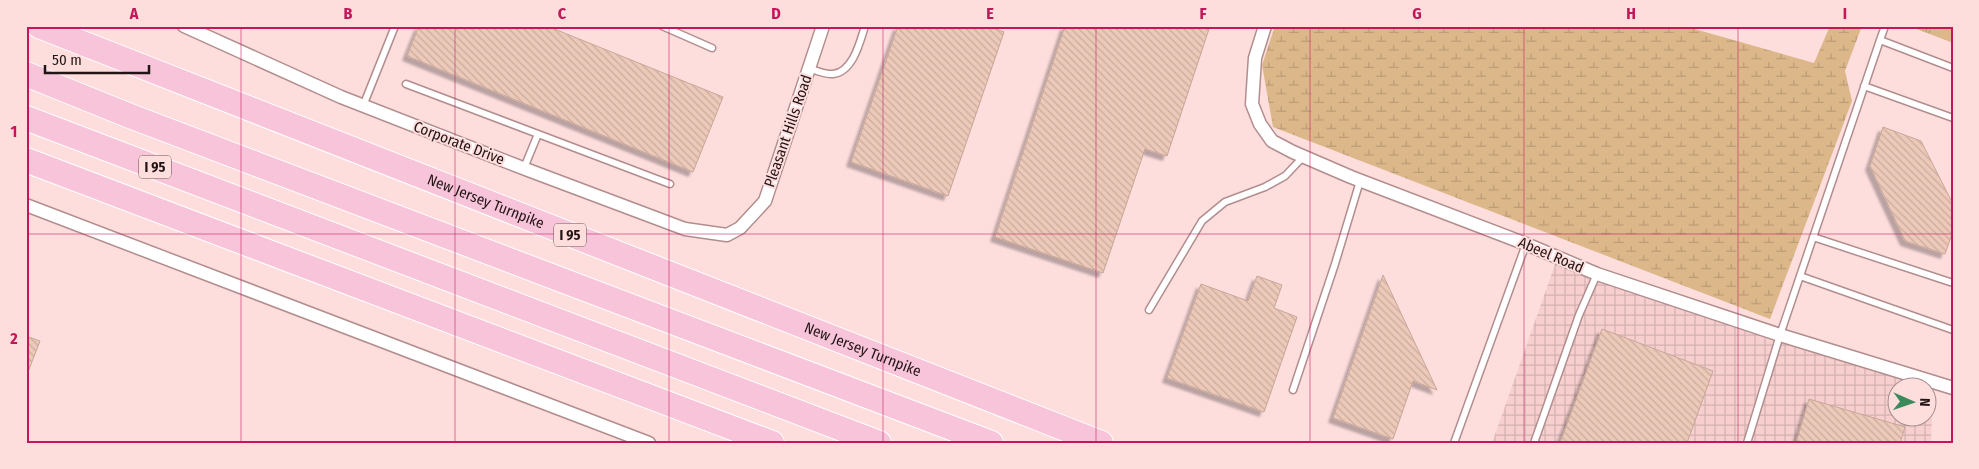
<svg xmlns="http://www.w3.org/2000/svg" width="1979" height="469" font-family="'Fira Sans Condensed',sans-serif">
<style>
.industrial{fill:url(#industrial-grid);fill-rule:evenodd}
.grass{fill:url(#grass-tufts)}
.wetland{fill:url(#wetland-marsh)}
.building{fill:url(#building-back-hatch);stroke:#c8a697;filter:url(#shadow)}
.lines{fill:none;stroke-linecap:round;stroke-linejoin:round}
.service-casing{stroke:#b28d8d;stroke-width:9}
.minor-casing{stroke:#b28d8d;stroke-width:15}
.motorway-casing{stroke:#fff;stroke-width:26}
.service{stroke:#fff;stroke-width:6}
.minor{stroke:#fff;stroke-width:12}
.motorway{stroke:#f7c4da;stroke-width:24}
.grid{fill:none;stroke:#c2185b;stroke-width:1;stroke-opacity:0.55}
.labels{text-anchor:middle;stroke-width:4;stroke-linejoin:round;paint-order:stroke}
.shield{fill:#fedddd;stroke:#645050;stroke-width:1}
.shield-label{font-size:14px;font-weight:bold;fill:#221414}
.street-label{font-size:15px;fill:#221414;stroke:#fedddd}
.neatline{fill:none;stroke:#c2185b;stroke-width:2}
.grid-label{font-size:16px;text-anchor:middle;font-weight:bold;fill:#c2185b}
</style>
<defs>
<pattern id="industrial-grid" width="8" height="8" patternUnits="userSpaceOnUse" patternTransform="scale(1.25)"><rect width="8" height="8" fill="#f7cfcf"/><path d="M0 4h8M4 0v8" fill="none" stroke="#d3b1b1"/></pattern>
<pattern id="grass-tufts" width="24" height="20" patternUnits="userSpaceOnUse" patternTransform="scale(1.25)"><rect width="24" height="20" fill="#dbb78a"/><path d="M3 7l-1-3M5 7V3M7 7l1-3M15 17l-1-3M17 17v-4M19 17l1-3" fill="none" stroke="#bc9c76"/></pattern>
<pattern id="wetland-marsh" width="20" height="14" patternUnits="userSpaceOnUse" patternTransform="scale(1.25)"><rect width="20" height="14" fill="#dbb78a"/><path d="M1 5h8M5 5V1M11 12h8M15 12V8" fill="none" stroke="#bc9c76"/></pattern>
<pattern id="building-back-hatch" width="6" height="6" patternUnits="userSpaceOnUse" patternTransform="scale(1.25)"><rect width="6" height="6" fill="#ecc9b9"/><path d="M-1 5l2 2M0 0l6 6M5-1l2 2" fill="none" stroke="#caac9e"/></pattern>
<filter id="shadow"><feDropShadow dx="-4.5" dy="4.5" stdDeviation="1" flood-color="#0004"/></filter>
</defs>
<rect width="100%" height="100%" fill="#fedddd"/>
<path class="industrial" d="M1558,256L1933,382L1931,443H1492ZM1896,386H1926V416H1896Z"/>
<path class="grass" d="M1909,26H1953V43Z"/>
<path class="wetland" d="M1275,26H1684L1814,63L1830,26H1862L1845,71L1852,101L1770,319L1273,127L1262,65Z"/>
<path class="building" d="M419,26H547L723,97L693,172L407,56Z
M898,26H988L1004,32L948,196L851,162Z
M1065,26H1210L1167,156L1145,149L1103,273L995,237Z
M1883,127L1921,141L1953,204V231L1945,254L1905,241L1870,166Z
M1383,275L1437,390L1413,381L1393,439L1333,418Z
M1257,276L1282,285L1274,308L1297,317L1264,412L1167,378L1201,284L1248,301Z
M1602,329L1713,371L1687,443H1560Z
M26,336L40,341L26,377Z
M1809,399L1905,427L1900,443H1796Z"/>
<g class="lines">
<defs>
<path id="service" d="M662,26L712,48
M1880,40L1885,26
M809,69C816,70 826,75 833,74C853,72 860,42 865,26
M406,84L670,184
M1864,86L1953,118
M363,106L395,26
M524,168L538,134
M1813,237L1953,283
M1800,276L1953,330
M1149,310L1202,221L1225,202L1265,187L1285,176L1303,157
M1293,390L1335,264L1360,181
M1454,443L1526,244
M1534,443L1579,315L1597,274
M1747,443L1780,335L1880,40L1953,68"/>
<path id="minor" d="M184,26L341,97L528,170L685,229L727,235L740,228L765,201L823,26
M1265,26L1255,58L1252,104L1260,124L1272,141L1293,152L1351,177L1526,244L1597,274L1780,335L1953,388
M26,205L649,443"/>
<g id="motorway">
<path id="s1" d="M39,26L1101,443"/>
<path d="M26,74L130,116L991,443"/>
<path d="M26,118L879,443"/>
<path d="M26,160L772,443"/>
</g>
</defs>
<use href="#service" class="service-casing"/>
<use href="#minor" class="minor-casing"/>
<use href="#motorway" class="motorway-casing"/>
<use href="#service" class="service"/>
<use href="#minor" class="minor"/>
<use href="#motorway" class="motorway"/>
</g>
<path class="grid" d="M241,26V443M455,26V443M669,26V443M883,26V443M1096,26V443M1310,26V443M1524,26V443M1738,26V443M26,234H1953"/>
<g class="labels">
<g class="shield">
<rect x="139" y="155.5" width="32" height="23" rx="4"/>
<rect x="554" y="223.5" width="32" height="23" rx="4"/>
</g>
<g class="shield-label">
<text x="155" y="172">I 95</text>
<text x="570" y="240">I 95</text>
</g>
<g class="street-label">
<text transform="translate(788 131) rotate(-71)" y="5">Pleasant Hills Road</text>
<text transform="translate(459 143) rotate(21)" y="5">Corporate Drive</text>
<text dy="5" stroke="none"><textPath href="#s1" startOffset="480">New Jersey Turnpike</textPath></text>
<text transform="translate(1551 255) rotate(23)" y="5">Abeel Road</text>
<text dy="5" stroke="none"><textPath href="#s1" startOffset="885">New Jersey Turnpike</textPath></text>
</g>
</g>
<rect width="1979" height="469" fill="none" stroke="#fedddd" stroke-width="55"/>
<g transform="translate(1912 402) rotate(92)"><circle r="24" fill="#fedddd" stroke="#a68d8d"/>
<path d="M0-4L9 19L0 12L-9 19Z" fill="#3b8a5a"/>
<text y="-8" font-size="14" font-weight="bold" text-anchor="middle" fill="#221414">N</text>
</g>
<path d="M45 65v8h104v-8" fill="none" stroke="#221414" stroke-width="2.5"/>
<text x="52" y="65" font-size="15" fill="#221414" stroke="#fedddd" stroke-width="4" paint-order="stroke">50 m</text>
<rect x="28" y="28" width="1924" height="414" class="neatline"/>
<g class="grid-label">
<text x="134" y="19">A</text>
<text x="348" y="19">B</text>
<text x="562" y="19">C</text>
<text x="776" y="19">D</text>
<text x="990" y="19">E</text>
<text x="1203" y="19">F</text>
<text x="1417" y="19">G</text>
<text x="1631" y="19">H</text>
<text x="1845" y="19">I</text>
<text x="14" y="137">1</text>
<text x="14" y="344">2</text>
</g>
</svg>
